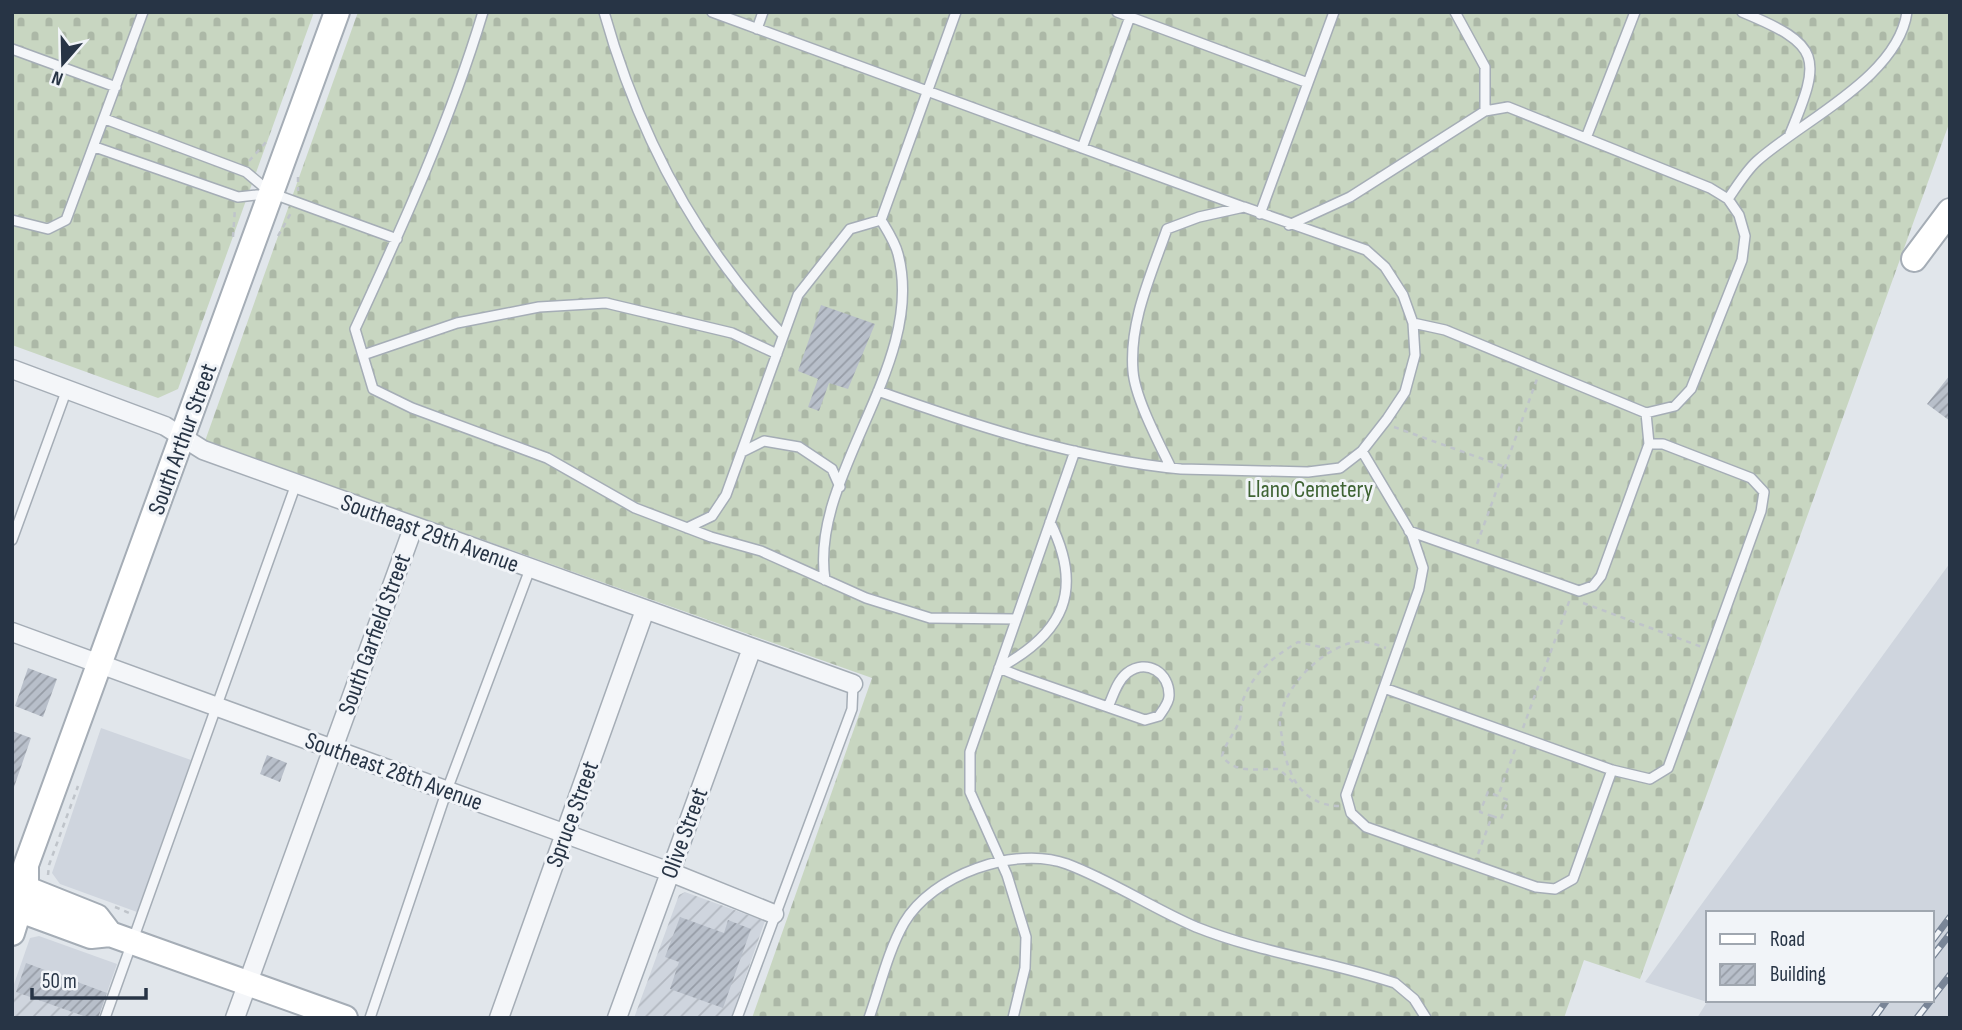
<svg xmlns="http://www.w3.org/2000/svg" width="1962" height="1030" font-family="'Sofia Sans Condensed',sans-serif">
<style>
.built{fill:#cfd5de;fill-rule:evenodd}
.industrial{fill:url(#industrial-furrows)}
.cemetery{fill:url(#cemetery-stones)}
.building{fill:url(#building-hatch)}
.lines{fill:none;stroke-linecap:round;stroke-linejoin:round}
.lane-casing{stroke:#a5adb6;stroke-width:12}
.street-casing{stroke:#a5adb6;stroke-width:21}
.secondary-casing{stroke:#a5adb6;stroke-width:28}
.path{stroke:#bfc4ca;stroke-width:2.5;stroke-dasharray:5 5;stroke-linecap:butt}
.lane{stroke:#f4f6f9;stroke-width:9}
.street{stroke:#f4f6f9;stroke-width:18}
.secondary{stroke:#fff;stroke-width:24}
.rail-casing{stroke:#798597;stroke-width:7}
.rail{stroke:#f1f4f8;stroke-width:4.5;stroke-dasharray:13;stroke-linecap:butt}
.labels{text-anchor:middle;stroke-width:6;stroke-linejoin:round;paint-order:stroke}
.street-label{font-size:24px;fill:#273445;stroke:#f1f4f8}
.park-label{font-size:24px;fill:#3e6333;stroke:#f1f4f8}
</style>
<defs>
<pattern id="industrial-furrows" width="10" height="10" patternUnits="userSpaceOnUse" patternTransform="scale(1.75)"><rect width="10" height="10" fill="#cfd5de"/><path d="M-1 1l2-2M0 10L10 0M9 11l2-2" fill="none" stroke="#b2b7c0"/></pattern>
<pattern id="cemetery-stones" width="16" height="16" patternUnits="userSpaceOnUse" patternTransform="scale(1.75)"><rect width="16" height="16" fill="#c8d6c1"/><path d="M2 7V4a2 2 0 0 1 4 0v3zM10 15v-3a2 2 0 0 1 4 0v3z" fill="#acb8a7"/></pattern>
<pattern id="building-hatch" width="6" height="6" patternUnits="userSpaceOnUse" patternTransform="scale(1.75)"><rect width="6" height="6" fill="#b8bfca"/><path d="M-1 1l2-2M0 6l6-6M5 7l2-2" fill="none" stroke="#969ca6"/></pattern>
</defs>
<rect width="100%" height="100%" fill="#e1e6eb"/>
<path class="built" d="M1950,563V1018H1697L1707,1002L1645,982ZM1708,913H1932V1000H1708Z
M101,728L191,760L137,912L60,884L52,873Z
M39,936L117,964L98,1018H89L12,990L30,938Z"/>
<path class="industrial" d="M685,892L765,921L731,1018H634L679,895Z
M12,990L89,1018H12Z"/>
<path class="cemetery" d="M12,12H314L178,389L158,398L12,345Z
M358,12H1950V121L1640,979L1584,960L1564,1018H752L872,678L205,441Z"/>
<path class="building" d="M821,305L875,324L848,389L829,383L819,411L808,407L818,379L798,371Z
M1950,375V421L1927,404Z
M28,668L57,679L43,717L15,706Z
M12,731L31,738L14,787H12Z
M267,755L287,763L280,782L260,774Z
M680,917L724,933L728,920L751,929L723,1008L670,989L679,962L665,957Z
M26,963L107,993L98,1018H89L16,992Z"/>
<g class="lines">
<defs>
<path id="lane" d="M483,12C450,122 403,225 355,329L373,389L412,408L547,458L635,508L711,537L761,551L866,598L930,618L1016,619
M604,12C638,133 696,244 783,335
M712,12L1243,207
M1117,12L1308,83
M1455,12L1485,67V111
M1742,12C1822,45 1822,57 1790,134
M757,29L763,12
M12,49L116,87
M105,119L246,172L271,193L397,239
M1586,138L1635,12
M95,147L238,197L266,194
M1082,148L1131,14
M1728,199C1737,186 1746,171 1757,161C1803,120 1898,77 1907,12
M1260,214L1334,12
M12,220L48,229L66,220L143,12
M881,220L956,12
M1289,225L1350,197L1485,111L1508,107L1710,188L1728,199L1739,215L1745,236L1742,260L1691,389L1675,406L1646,413
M1413,323L1445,330L1646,413L1649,444
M363,355L457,323L539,307L606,303L732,333L777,354
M878,391C976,426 1077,459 1181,469L1308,472L1340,468L1362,451L1387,419L1405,392L1415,355L1413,323L1403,295L1385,267L1366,250L1244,207L1199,217L1167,229C1151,275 1129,322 1133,371C1135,398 1159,443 1171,468
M1362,451L1412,535L1423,568L1419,589L1346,795L1351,813L1366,827L1536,887L1555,889L1573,879L1612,770
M742,452L764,441L799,447L832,469L840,487
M687,528L712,516L726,495L798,295L850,229L881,220C887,230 895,242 898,254C927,364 809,475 825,580
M12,540L67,389
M999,668L1019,676L1145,720L1159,716C1163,710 1169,703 1169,696C1170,673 1147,658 1127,673C1117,681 1113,696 1108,707
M999,668C1064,633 1084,590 1050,522
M1384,688L1612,770L1650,779L1668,768L1761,511L1764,492L1751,478L1663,444H1649L1601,576L1593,586L1579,591L1409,531
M105,1018L296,484
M370,1018L447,790L530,569
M737,1018L852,709L853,684
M869,1018C880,987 888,951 904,923C932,875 1015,845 1067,864C1112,881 1152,908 1196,927C1261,953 1329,961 1395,983L1414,999L1426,1018
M1013,1018L1025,968L1026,937L1007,875L970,792V752L1075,451"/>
<path id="street" d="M12,369L165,426L203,450L853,684
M12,632L670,872L774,914
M235,1018L413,528
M499,1018L645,610
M617,1018L752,648"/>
<path id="secondary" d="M1914,259L1950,211
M12,883L97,917L110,934
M12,907L91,936L110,934L345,1018
M12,933L26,888V865L337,12"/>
</defs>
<use href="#lane" class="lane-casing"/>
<use href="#street" class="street-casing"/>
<use href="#secondary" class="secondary-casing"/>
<path class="path" d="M249,161L268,140
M298,177V191
M278,236L292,211
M233,237L235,208
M1394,427L1505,467
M1477,544L1537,379
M1583,603L1702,647
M1523,728L1570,599
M1293,782L1279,769C1258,768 1236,775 1222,756C1226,742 1234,734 1239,722C1242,715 1240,707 1243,700C1254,672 1273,657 1298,642L1335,650
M1339,806C1300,805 1287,773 1282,740C1282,733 1279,725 1280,719C1285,686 1318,653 1350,643C1360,639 1376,644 1386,648
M1492,816L1501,819L1508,800L1498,796
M1478,854L1492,816L1480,812L1488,792L1498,796L1516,747
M48,875L49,865L78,786
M115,907L129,913"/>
<use href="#lane" class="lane"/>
<use href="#street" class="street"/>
<use href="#secondary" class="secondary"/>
<defs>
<path id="rail" d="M1932,941L1950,917
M1932,957L1950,934
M1932,998L1950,975
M1874,1018L1887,1000
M1917,1018L1931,1000"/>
</defs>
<use href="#rail" class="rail-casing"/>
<use href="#rail" class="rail"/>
</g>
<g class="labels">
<g class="street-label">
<text transform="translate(182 439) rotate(-70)" y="8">South Arthur Street</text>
<text transform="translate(430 533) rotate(20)" y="8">Southeast 29th Avenue</text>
<text transform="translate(374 634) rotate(-70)" y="8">South Garfield Street</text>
<text transform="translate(394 771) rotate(20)" y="8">Southeast 28th Avenue</text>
<text transform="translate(572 814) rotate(-70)" y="8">Spruce Street</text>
<text transform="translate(684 833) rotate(-70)" y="8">Olive Street</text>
</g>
<g class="park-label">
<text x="1310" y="497">Llano Cemetery</text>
</g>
</g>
<rect width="1962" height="1030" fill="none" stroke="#273445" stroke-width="28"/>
<rect x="1706" y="911" width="228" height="91" fill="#f1f4f8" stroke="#a0a7b0" stroke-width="2"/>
<rect x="1720" y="934" width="35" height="10" fill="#ffffff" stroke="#a0a7b0" stroke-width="2"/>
<text x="1770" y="946" font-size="21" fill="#273445">Road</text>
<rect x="1720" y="964" width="35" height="21" fill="url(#building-hatch)" stroke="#a0a7b0" stroke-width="2"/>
<text x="1770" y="981" font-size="21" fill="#273445">Building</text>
<g transform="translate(63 63) rotate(200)" stroke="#f1f4f8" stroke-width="5" paint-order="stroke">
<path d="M0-5L12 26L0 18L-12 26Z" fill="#273445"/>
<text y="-10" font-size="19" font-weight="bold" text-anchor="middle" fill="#273445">N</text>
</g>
<path d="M32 988v10h114v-10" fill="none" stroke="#273445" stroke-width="3.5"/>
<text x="42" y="988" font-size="21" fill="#273445" stroke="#f1f4f8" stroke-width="5" paint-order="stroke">50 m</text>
</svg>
